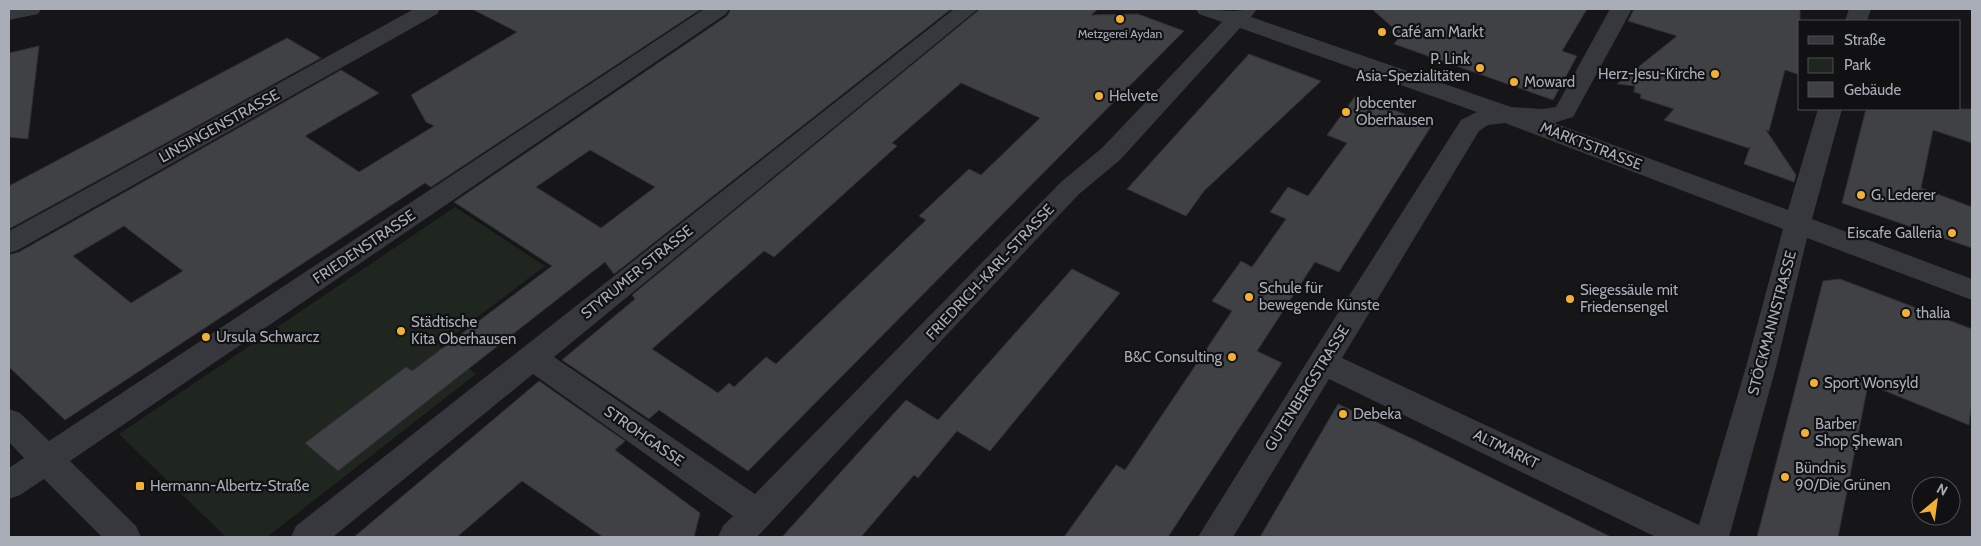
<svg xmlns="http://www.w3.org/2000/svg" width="1981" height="546" font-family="Cabin,sans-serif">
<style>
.green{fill:#1e261f}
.building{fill:#404145;stroke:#303034;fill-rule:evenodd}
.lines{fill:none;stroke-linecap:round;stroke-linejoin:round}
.street{fill:#37383d;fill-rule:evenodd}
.poi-dot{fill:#f2b134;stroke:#111113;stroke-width:2}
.labels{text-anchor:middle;stroke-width:4.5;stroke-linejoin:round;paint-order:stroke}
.far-poi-label{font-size:12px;fill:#a8adb8;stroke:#111113}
.poi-label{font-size:15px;fill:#a8adb8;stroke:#111113;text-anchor:start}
.street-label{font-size:15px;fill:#a8adb8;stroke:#111113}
</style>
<rect width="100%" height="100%" fill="#161618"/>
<path class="green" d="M455,207L545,266L439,346L476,374L267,537H226L119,434Z"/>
<path class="building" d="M472,9H701L431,187L425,183L65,420L9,367V255L19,252L341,70L379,93L305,136L359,172L434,126L426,122L411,95L517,32ZM124,226L183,271L131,303L73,256Z
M731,9H951L614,274L605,262L338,471L305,443L406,367L412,371L552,266L454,202L727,16ZM590,150L655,187L601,228L536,187Z
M980,9H1098L1091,15L1138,14L1184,31L748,471L659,410L649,419L562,360L635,299L632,295ZM961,83L1040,118L981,175L969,169L919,216L926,220L776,364L766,357L734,387L729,383L718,393L652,349L764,251L774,257L897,146L892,143Z
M1372,9H1587L1562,51L1577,56L1553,100L1394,44L1401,35Z
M1634,9H1800V75L1785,70L1769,131L1766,130L1796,175L1794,182L1744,164L1750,147L1748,148L1664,120L1674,109L1640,98L1641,94L1634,92L1635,86L1617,84L1677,36L1628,21Z
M287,38L321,58L9,229V186Z
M39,46L28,139L9,137V53Z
M1249,54L1321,81L1204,191L1186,216L1127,189Z
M1356,95L1432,125L1339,272L1315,262L1257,351L1282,363L1168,537H1064L1116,465L1125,470L1232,311L1212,301L1241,261L1252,267L1286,219L1270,212L1288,187L1308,196L1347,143L1327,135Z
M1866,109H1972V143L1933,130L1921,188L1972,207V248L1842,203Z
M1072,269L1120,293L990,451L957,431L918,478L914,475L861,537H782L906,400L938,420Z
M1840,279L1972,329V400L1969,425L1868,384L1838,537H1757L1823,281Z
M539,381L625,441L615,450L700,513L694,537H603L522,481L457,537H354Z
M1338,404L1415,440L1611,537H1260Z"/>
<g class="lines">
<path class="street" d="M9,9H41L38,14L9,20Z
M414,9H440L437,14L18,250L9,253V231Z
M704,9H729L726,14L70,461L136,526L141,537H102L44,479L20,495L9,499V468L24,458L9,442V409L20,413L49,441Z
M954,9H978L554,357L755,494L1061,182L1102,148L1222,22L1199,14L1196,9L1233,11L1257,9L1251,17L1511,107L1542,109L1556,107L1610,9H1632L1573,117L1554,123L1788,210L1818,109H1842L1812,219L1972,279V300L1807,238L1776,367L1729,537H1656L1329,379L1233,537H1198L1312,354L1461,120L1477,112L1240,28L1120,160L1079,194L757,537H718L723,526L733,516L533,374L333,537H291L296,526ZM1505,123L1783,229L1746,367L1699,525L1342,358L1479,131L1488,125Z
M1849,9H1871L1867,21H1845Z"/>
</g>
<g class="poi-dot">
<circle cx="1120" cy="19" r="5"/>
<circle cx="1382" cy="32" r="5"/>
<circle cx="1480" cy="68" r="5"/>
<circle cx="1715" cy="74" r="5"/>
<circle cx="1514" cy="82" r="5"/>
<circle cx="1099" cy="96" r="5"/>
<circle cx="1346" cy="112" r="5"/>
<circle cx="1861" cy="195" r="5"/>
<circle cx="1952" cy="233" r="5"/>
<circle cx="1249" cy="297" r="5"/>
<circle cx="1570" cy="299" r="5"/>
<circle cx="1906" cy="313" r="5"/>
<circle cx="401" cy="331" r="5"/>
<circle cx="206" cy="337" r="5"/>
<circle cx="1232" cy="357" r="5"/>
<circle cx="1814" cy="383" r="5"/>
<circle cx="1343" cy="414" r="5"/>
<circle cx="1805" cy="433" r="5"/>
<circle cx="1785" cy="477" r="5"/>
<rect x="135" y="481" width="10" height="10" rx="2.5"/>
</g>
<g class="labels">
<g class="far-poi-label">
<text x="1120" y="38">Metzgerei Aydan</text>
</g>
<g class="poi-label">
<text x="1392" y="37">Café am Markt</text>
<text x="1470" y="64" text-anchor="end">P. Link<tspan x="1470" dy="17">Asia-Spezialitäten</tspan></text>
<text x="1705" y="79" text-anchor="end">Herz-Jesu-Kirche</text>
<text x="1524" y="87">Moward</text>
<text x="1109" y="101">Helvete</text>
<text x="1356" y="108">Jobcenter<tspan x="1356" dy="17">Oberhausen</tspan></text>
<text x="1871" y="200">G. Lederer</text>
<text x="1942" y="238" text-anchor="end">Eiscafe Galleria</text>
<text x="1259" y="293">Schule für<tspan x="1259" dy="17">bewegende Künste</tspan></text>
<text x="1580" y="295">Siegessäule mit<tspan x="1580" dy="17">Friedensengel</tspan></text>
<text x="1916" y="318">thalia</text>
<text x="411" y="327">Städtische<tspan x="411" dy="17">Kita Oberhausen</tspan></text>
<text x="216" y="342">Ursula Schwarcz</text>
<text x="1222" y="362" text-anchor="end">B&amp;C Consulting</text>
<text x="1824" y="388">Sport Wonsyld</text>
<text x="1353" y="419">Debeka</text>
<text x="1815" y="429">Barber<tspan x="1815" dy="17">Shop Şhewan</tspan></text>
<text x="1795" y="473">Bündnis<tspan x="1795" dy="17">90/Die Grünen</tspan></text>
<text x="150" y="491">Hermann-Albertz-Straße</text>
</g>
<g class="street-label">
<text transform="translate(219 126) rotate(-29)" y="5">LINSINGENSTRASSE</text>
<text transform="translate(1591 146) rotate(21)" y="5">MARKTSTRASSE</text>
<text transform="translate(364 247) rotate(-34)" y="5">FRIEDENSTRASSE</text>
<text transform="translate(637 272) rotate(-39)" y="5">STYRUMER STRASSE</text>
<text transform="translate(990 272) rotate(-47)" y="5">FRIEDRICH-KARL-STRASSE</text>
<text transform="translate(1772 323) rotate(-75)" y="5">STÖCKMANNSTRASSE</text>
<text transform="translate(1307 388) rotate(-58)" y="5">GUTENBERGSTRASSE</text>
<text transform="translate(644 436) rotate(35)" y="5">STROHGASSE</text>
<text transform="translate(1506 449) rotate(26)" y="5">ALTMARKT</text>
</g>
</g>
<rect width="1981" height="546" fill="none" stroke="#a8adb8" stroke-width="20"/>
<rect x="1798" y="20" width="162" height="90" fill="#111113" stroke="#4d4f55"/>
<rect x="1808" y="36" width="25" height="8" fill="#37383d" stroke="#4d4f55"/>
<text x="1844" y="45" font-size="15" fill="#a8adb8">Straße</text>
<rect x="1808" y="58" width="25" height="15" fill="#1e261f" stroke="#4d4f55"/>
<text x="1844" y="70" font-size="15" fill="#a8adb8">Park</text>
<rect x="1808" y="82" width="25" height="15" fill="#404145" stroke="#4d4f55"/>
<text x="1844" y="95" font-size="15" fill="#a8adb8">Gebäude</text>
<g transform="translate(1936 501) rotate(29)"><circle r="24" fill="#111113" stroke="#4d4f55"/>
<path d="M0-4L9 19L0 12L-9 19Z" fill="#f2b134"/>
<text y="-8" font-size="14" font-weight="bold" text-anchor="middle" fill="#a8adb8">N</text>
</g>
</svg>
